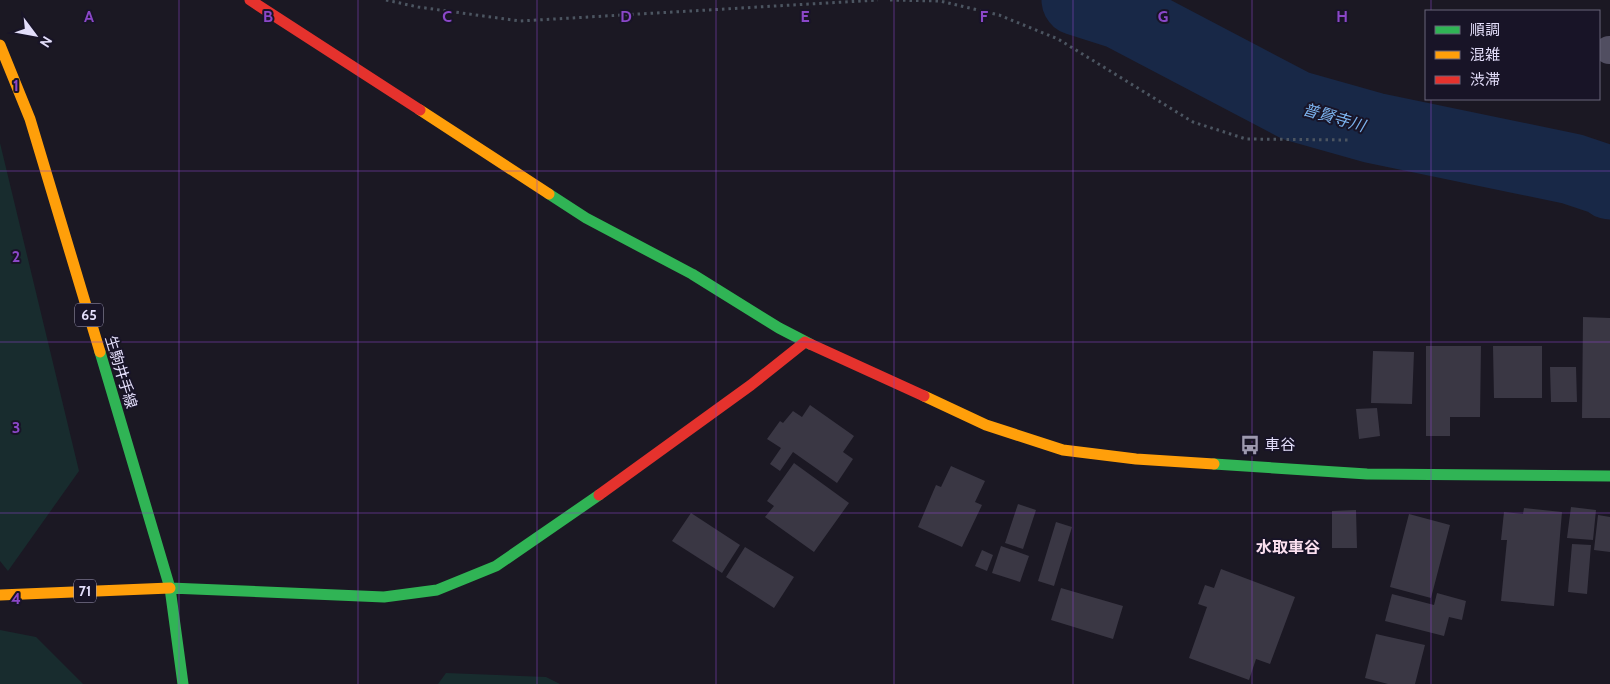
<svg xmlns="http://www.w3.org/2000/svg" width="1610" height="684" font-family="Cabin,'Noto Sans JP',sans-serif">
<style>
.green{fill:#182c2e}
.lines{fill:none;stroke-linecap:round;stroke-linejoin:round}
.river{stroke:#182847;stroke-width:71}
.building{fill:#3a3744}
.path{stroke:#4c5561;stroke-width:3;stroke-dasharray:2.5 4;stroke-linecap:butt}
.street{stroke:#514e61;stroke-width:28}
.fast{stroke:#30b455;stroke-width:11}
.slow{stroke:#ff9f0a;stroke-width:11}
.jam{stroke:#e5322d;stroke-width:11}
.grid{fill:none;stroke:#8b47c8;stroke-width:1;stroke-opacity:0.55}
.labels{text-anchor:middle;stroke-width:4;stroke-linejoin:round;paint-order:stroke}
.shield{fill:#181427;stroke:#a6a1bb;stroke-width:1}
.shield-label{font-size:14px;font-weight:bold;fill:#e3defa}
.street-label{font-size:15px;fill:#e3defa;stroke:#181427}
.poi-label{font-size:15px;fill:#e3defa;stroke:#181427;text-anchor:start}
.water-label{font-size:16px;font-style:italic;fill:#7bb1ec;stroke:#181427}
.neighbourhood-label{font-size:16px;font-weight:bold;fill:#fbe0ef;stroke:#181427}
.grid-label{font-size:16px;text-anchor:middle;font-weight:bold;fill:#8b47c8;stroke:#181427;stroke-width:4;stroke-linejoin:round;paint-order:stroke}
</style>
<rect width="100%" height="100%" fill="#1b1823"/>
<path class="green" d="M0,143L79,471L8,571L0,561Z
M0,630L36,637L83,684H0Z
M446,673L546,677L560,684H438Z"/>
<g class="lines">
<path class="river" d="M1077,0L1121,14L1296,106L1374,128L1572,169L1605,180L1610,184"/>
</g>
<path class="building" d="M1583,317L1610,318V418H1582Z
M1426,346H1481L1480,417H1450V436H1426Z
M1493,346H1542V398H1494Z
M1373,351L1414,352L1412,404L1371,403Z
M1550,367H1576L1577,402H1551Z
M810,405L854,436L843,452L853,459L837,483L793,452L780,471L770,464L781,448L767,439L780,421L783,423L793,411L802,417Z
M1377,408L1380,436L1359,439L1356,409Z
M794,463L849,503L814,552L765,517L774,506L767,501Z
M951,466L985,481L975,502L982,505L962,547L918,527L936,485L941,487Z
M1018,504L1036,510L1023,549L1005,543Z
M1571,507L1596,510L1593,540L1567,538Z
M1524,508L1562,512L1554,606L1501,601L1507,540H1501L1504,512L1523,514Z
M1356,510L1357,548H1332V511Z
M691,513L740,545L722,573L672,541Z
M1409,514L1450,525L1431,598L1390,587Z
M1598,515L1610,517V552L1594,550Z
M1056,522L1072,527L1054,586L1038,581Z
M1572,544L1591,545L1587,594L1568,592Z
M1001,546L1029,556L1020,582L992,573Z
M745,547L794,577L774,608L726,577Z
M982,550L993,555L987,571L975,566Z
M1221,569L1295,597L1270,664L1256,659L1249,680L1189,658L1207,607L1198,604L1205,585L1214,588Z
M1061,588L1123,606L1113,639L1051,620Z
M1437,593L1466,601L1462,620L1449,617L1444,636L1385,621L1392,594L1434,605Z
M1376,634L1425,645L1415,684H1388L1365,678Z"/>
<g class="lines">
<path class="path" d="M386,0L418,7L520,21L878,0
M890,0L940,1L999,15L1058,39L1193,122L1246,139L1348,140"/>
<path class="street" d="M1609,50H1610"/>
<path class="fast" d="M549,194L586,218L692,274L779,328L810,344
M100,352L170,588L183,684
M1214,464L1367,474L1610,476
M170,588L384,597L437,590L496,566L599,495"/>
<path class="slow" d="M0,45L30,119L100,352
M420,110L549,194
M924,396L986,425L1063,450L1136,459L1214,464
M0,595L170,588"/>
<path class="jam" d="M250,0L420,110
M810,344L924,396
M599,495L751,385L805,342"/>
</g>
<path class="grid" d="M179,0V684M358,0V684M537,0V684M716,0V684M894,0V684M1073,0V684M1252,0V684M1431,0V11M1431,99V684M0,171H1610M0,342H1610M0,513H1610"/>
<defs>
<symbol id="bus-bare" viewBox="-9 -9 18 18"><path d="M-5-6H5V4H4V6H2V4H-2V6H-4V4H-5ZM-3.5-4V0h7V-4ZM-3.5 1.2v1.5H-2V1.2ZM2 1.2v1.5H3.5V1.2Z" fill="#9d99af" stroke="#181427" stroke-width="2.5" paint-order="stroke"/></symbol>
</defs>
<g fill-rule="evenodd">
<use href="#bus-bare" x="1236" y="431" width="28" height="28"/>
</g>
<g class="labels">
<g class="shield">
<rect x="75" y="303.5" width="28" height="23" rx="4"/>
<rect x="74" y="579.5" width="22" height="23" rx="4"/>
</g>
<g class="shield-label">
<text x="89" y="320">65</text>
<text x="85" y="596">71</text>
</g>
<g class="street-label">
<text transform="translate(121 372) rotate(73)" y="5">生駒井手線</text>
</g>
<g class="poi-label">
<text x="1265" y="450">車谷</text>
</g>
<g class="water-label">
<text transform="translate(1334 117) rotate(16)" y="6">普賢寺川</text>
</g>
<g class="neighbourhood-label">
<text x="1288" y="553">水取車谷</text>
</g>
</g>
<g class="grid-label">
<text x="89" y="22">A</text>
<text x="268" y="22">B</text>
<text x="447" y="22">C</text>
<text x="626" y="22">D</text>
<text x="805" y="22">E</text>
<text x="984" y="22">F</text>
<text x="1163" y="22">G</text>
<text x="1342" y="22">H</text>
<text x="16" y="91">1</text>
<text x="16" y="262">2</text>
<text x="16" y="433">3</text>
<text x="16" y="604">4</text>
</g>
<rect x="1425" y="10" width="175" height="90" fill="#181427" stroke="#69657b"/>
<rect x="1435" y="26" width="25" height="8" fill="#30b455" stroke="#69657b"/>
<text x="1470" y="35" font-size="15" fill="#e3defa">順調</text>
<rect x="1435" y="51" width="25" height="8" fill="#ff9f0a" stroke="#69657b"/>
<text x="1470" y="60" font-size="15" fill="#e3defa">混雑</text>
<rect x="1435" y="76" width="25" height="8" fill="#e5322d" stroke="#69657b"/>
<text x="1470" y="85" font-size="15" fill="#e3defa">渋滞</text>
<g transform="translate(35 35) rotate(122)" stroke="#181427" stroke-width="4" paint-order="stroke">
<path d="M0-4L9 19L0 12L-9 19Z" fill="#e3defa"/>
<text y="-8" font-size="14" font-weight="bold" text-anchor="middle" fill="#e3defa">N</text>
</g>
</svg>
